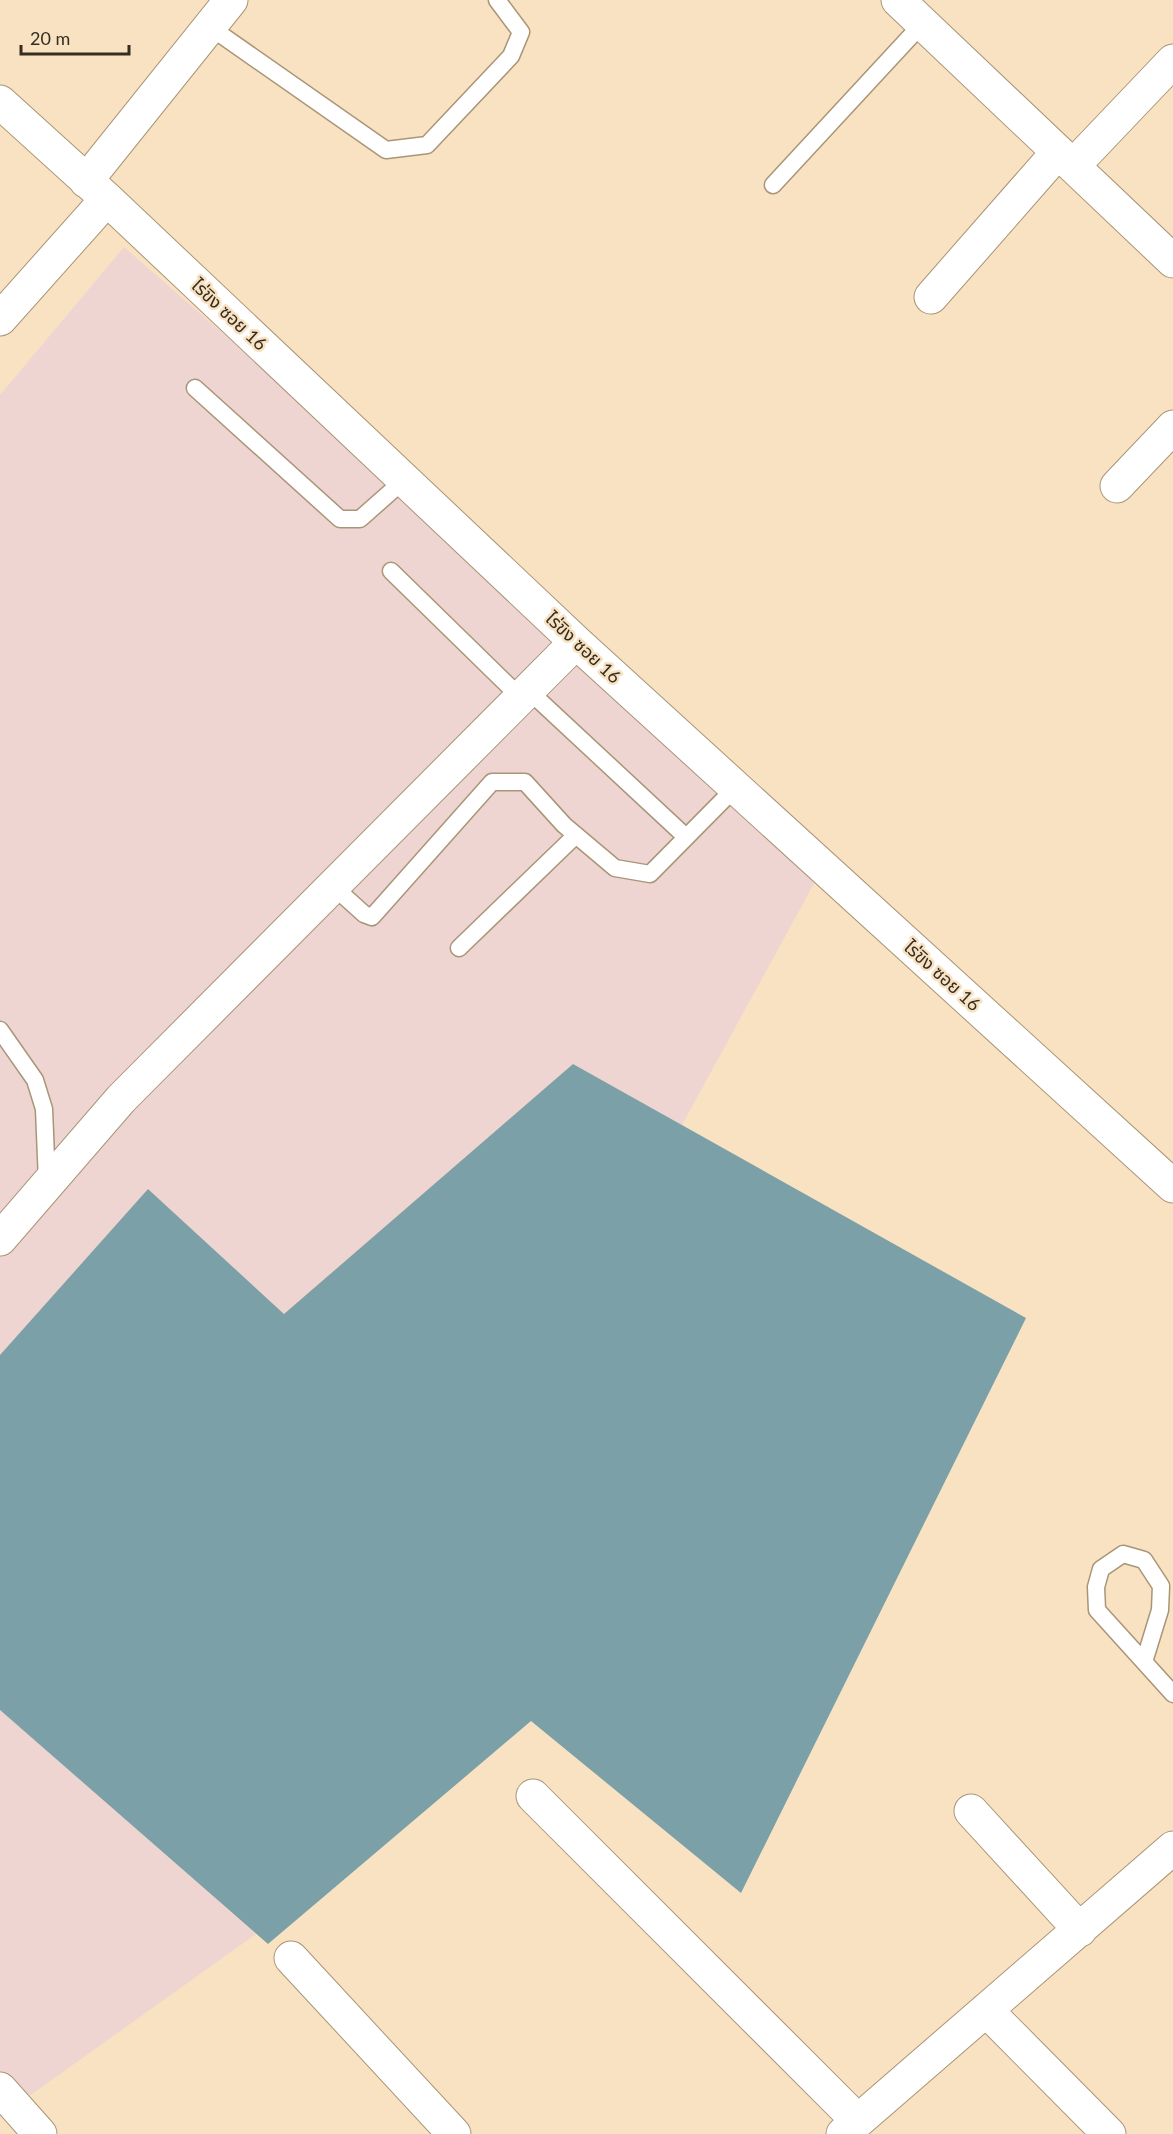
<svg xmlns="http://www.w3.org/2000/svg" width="1173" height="2134" font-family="Lato,'Noto Sans Thai',sans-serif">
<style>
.education{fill:#efd5d2}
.water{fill:#7ba0a7}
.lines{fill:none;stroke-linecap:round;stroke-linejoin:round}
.service-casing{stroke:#a99577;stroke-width:19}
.minor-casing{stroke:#a99577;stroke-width:35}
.service{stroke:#fff;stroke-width:16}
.minor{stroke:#fff;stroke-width:33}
.labels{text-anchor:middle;stroke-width:5;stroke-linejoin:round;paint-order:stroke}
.street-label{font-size:18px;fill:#352d21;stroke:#f8e2c2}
</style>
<rect width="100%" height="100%" fill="#f8e2c2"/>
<path class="education" d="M124,247L576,642L817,878L682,1125L573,1064L284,1314L148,1189L0,1355V395Z
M0,1710L256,1934L0,2117Z"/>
<path class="water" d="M573,1064L1026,1318L741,1893L531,1721L268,1944L0,1710V1355L148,1189L284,1314Z"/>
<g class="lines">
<defs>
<path id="service" d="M210,27L386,150L427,145L511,56L521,32L497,0
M773,185L922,24
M195,388L340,519H360L404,480
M391,571L521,698
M528,690L686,837
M333,886L364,914L372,917L492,782H525L564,825L615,868L650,874L736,787
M459,948L576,835
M0,1030L35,1080L44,1109L47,1182
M1144,1662L1160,1610L1161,1586L1144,1560L1123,1554L1101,1569L1096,1587L1097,1610L1173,1694"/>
<path id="minor" d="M898,0L1173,261
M0,102L107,199L576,642L1173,1186
M1073,166L1173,61
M86,181L231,0
M931,297L1058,152
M0,319L107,199
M1117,486L1173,427
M0,1239L121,1099L576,642
M533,1796L858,2121
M971,1811L1080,1930
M291,1958L454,2134
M986,2010L1109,2134
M0,2089L40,2134
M843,2134L1173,1848"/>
</defs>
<use href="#service" class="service-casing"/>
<use href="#minor" class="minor-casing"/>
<use href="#service" class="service"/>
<use href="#minor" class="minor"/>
</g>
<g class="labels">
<g class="street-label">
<text transform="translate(229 315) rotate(43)" y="6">ไร่ขิง ซอย 16</text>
<text transform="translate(583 648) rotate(43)" y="6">ไร่ขิง ซอย 16</text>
<text transform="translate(942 976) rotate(42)" y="6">ไร่ขิง ซอย 16</text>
</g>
</g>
<path d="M21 45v9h108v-9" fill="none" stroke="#352d21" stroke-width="3"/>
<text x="30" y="45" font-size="18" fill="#352d21" stroke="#f8e2c2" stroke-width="4.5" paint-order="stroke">20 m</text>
</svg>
